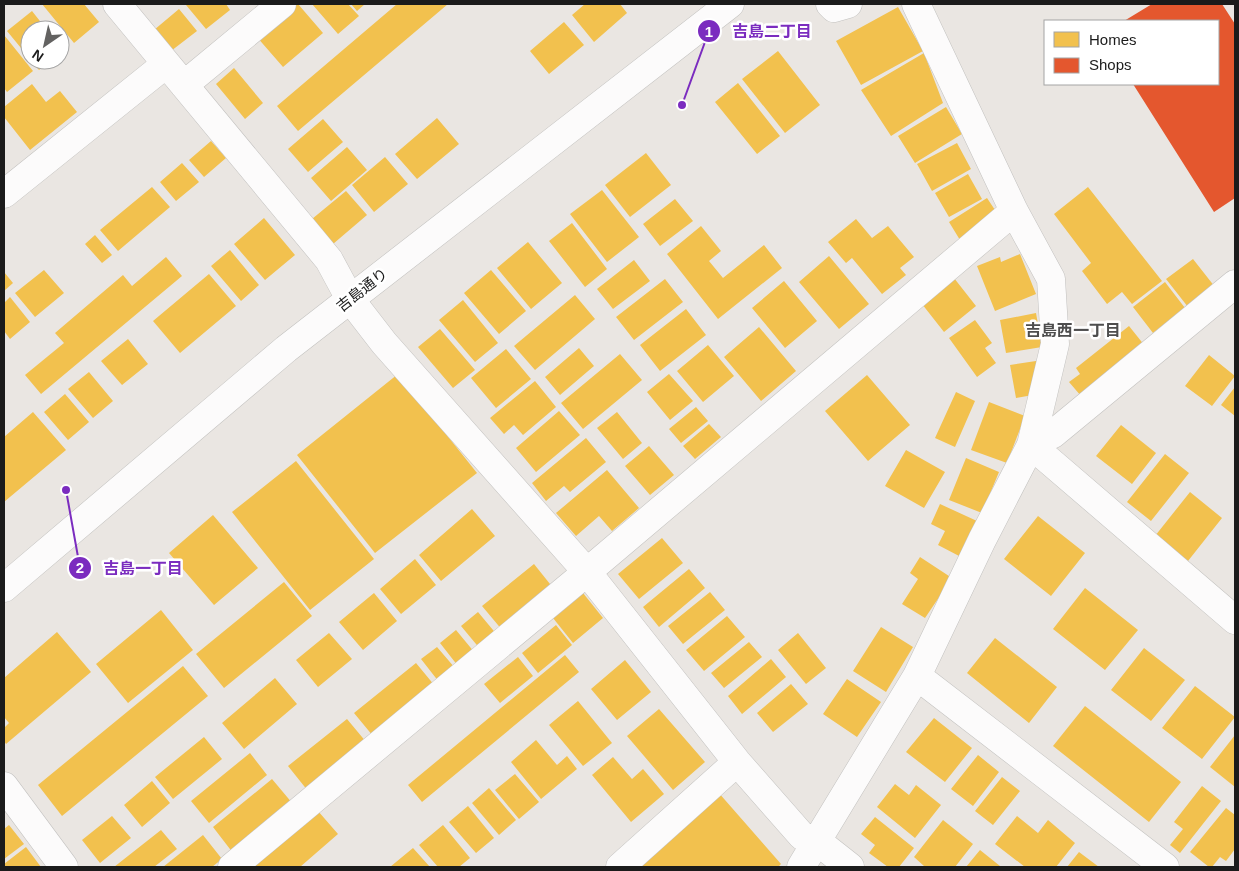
<svg xmlns="http://www.w3.org/2000/svg" width="1239" height="871" font-family="Helvetica,'Noto Sans JP',sans-serif">
<style>
.homes{fill:#f2c14e}
.shops{fill:#e4572e}
.lines{fill:none;stroke-linecap:round;stroke-linejoin:round}
.minor-casing{stroke:#c2c1bf;stroke-width:29}
.tertiary-casing{stroke:#c2c1bf;stroke-width:29}
.minor{stroke:#fcfbfb;stroke-width:28}
.tertiary{stroke:#fcfbfb;stroke-width:28}
.labels{text-anchor:middle;stroke-width:5;stroke-linejoin:round;paint-order:stroke}
.street-label{font-size:15px;fill:#1b1b1b;stroke:#fff}
.neighbourhood-label{font-size:16px;font-weight:bold;fill:#4e4e4e;stroke:#fff}
.leader{fill:none;stroke:#7b2cbf;stroke-width:2}
.callout-dot{fill:#7b2cbf;stroke:#fff;stroke-width:2}
.mark-label{font-size:15px;text-anchor:middle;font-weight:bold;fill:#fff}
.callout-label{font-size:16px;text-anchor:middle;font-weight:bold;fill:#7b2cbf;stroke:#fff;stroke-width:5;stroke-linejoin:round;paint-order:stroke}
</style>
<rect width="100%" height="100%" fill="#eae6e2"/>
<path class="homes" d="M42,4H84L99,22L74,43Z
M188,4H226L230,10L206,29L186,5Z
M294,4H298L323,33L283,67L256,36Z
M312,4H348L359,16L338,34Z
M351,4H365L357,11Z
M397,4H448L298,131L277,106Z
M585,4H620L627,13L594,42L572,15Z
M898,7L923,51L861,85L836,41Z
M179,9L197,31L171,51L154,30Z
M32,11L47,30H30V59L7,31Z
M564,22L584,45L549,74L530,51Z
M4,35L33,71L7,92L4,88Z
M778,51L820,105L785,133L742,79Z
M924,53L943,103L891,136L861,90Z
M31,60H51L39,70Z
M234,68L263,103L245,119L216,84Z
M738,83L780,136L757,154L715,102Z
M32,84L46,102L60,91L77,112L30,150L4,117V107Z
M946,107L962,134L915,163L898,136Z
M437,118L459,144L417,179L395,154Z
M323,119L343,142L308,172L288,149Z
M211,141L226,158L204,177L189,160Z
M957,143L971,169L932,191L917,164Z
M347,147L367,170L331,201L311,178Z
M646,153L671,185L630,217L605,185Z
M385,157L408,184L374,212L352,185Z
M182,163L199,182L176,201L160,182Z
M968,174L982,199L949,217L935,193Z
M152,187L170,207L118,251L100,230Z
M1088,187L1162,281L1132,304L1122,292L1107,304L1082,271L1091,263L1054,214Z
M602,190L639,237L607,262L570,214Z
M346,191L367,215L333,244L312,219Z
M987,198L999,216L960,240L949,222Z
M675,199L693,221L660,246L643,224Z
M264,218L295,255L265,280L234,244Z
M856,219L872,238L888,226L914,257L900,268L906,275L882,294L852,258L846,263L828,242Z
M572,223L607,269L585,287L549,241Z
M701,226L721,251L709,261L723,278L764,245L782,268L718,319L667,254Z
M95,235L112,255L102,263L85,244Z
M528,242L562,283L531,309L497,268Z
M230,250L259,285L241,301L211,266Z
M1020,254L1036,294L995,311L977,266L1000,257L1001,262Z
M829,256L869,304L839,329L799,282Z
M166,257L182,276L41,394L25,375L64,343L55,333L123,275L132,286Z
M1193,259L1215,287L1188,307L1166,279Z
M634,260L650,281L613,309L597,289Z
M44,270L64,293L35,317L15,293Z
M491,270L526,311L499,334L464,293Z
M4,272L13,283L4,291Z
M209,274L236,306L180,353L153,321Z
M954,278L976,306L944,332L922,304Z
M665,279L683,302L634,340L616,317Z
M784,281L817,321L785,348L752,308Z
M1165,282L1185,308L1153,333L1133,307Z
M575,295L595,319L535,370L514,346Z
M10,297L30,322L10,339L4,331V303Z
M463,300L498,343L475,362L439,320Z
M686,309L706,335L660,371L640,345Z
M1036,313L1042,347L1006,353L1000,320Z
M975,320L992,343L985,348L996,363L977,377L949,338Z
M1129,326L1145,346L1081,396L1069,382L1080,374L1076,368Z
M759,327L796,371L761,401L724,357Z
M440,329L475,370L453,388L418,347Z
M128,339L148,364L122,385L101,361Z
M708,345L734,376L703,402L677,371Z
M579,348L594,366L560,395L545,377Z
M506,349L531,379L496,408L471,378Z
M620,354L642,380L583,429L561,403Z
M1209,355L1235,376L1212,406L1185,386Z
M1036,361L1040,381L1031,383L1033,395L1016,398L1010,365Z
M89,372L113,401L93,418L68,389Z
M398,374L477,473L375,553L297,455Z
M669,374L693,401L670,420L647,392Z
M867,375L910,425L868,461L825,411Z
M535,381L556,407L523,435L514,425L504,434L490,418Z
M1235,387V416L1221,405Z
M956,392L975,401L955,447L935,438Z
M65,394L89,422L68,440L44,412Z
M989,402L1025,416L1007,463L971,450Z
M696,407L708,421L681,443L669,429Z
M559,411L580,435L536,472L516,448Z
M33,412L66,450L4,502V437Z
M617,412L642,443L623,459L597,428Z
M709,424L721,437L695,459L683,446Z
M1121,425L1156,453L1132,484L1096,456Z
M586,438L606,462L570,492L564,486L546,501L532,483Z
M649,446L674,475L650,495L625,466Z
M906,450L945,472L924,508L885,486Z
M1165,454L1189,473L1151,521L1127,502Z
M966,458L999,472L982,513L949,500Z
M296,461L374,559L310,610L232,512Z
M607,470L639,508L612,531L599,516L576,536L556,513Z
M1190,492L1222,518L1188,561L1155,536Z
M940,504L977,521L961,557L938,545L945,531L931,524Z
M472,509L495,536L441,581L419,555Z
M213,515L258,568L214,605L169,553Z
M1038,516L1085,553L1051,596L1004,559Z
M662,538L683,563L639,599L618,574Z
M920,557L952,578L925,618L902,604L918,579L910,573Z
M415,559L436,585L401,614L380,589Z
M534,564L554,589L503,631L482,606Z
M689,569L705,588L659,627L643,607Z
M284,582L312,616L224,688L196,654Z
M1085,588L1138,630L1105,670L1053,629Z
M710,592L725,610L683,644L668,626Z
M374,593L397,621L363,650L339,622Z
M583,593L603,618L573,643L553,618Z
M161,610L193,650L128,703L96,664Z
M478,612L498,636L481,650L461,626Z
M727,616L745,637L704,671L686,650Z
M556,625L572,645L538,673L522,653Z
M881,627L913,647L886,692L853,671Z
M456,630L475,653L458,666L440,643Z
M57,632L91,672L6,744L4,741V728L9,723L4,717V678Z
M329,633L352,659L318,687L296,660Z
M798,633L826,668L806,684L778,650Z
M995,638L1057,687L1029,723L967,673Z
M749,642L762,657L724,688L711,673Z
M437,647L455,668L439,682L421,659Z
M1144,648L1185,680L1151,721L1111,690Z
M565,655L579,672L422,802L408,785Z
M518,657L533,676L500,703L484,684Z
M771,659L786,677L742,714L728,696Z
M625,660L651,692L617,720L591,689Z
M416,663L435,686L373,736L354,713Z
M183,666L208,696L62,816L38,785Z
M275,678L297,704L244,749L222,723Z
M847,679L881,702L857,737L823,714Z
M791,684L808,704L773,732L757,713Z
M1195,686L1235,717L1202,759L1162,728Z
M578,701L612,743L583,766L549,725Z
M1085,706L1181,782L1149,822L1053,746Z
M659,709L705,762L673,790L627,736Z
M934,718L972,748L945,782L906,752Z
M347,719L367,743L308,791L288,766Z
M1235,735V787L1210,767Z
M204,737L222,759L173,799L155,777Z
M536,740L557,765L567,756L577,769L541,799L511,762Z
M250,753L267,775L209,823L191,801Z
M978,755L999,772L973,806L951,789Z
M613,757L632,779L643,769L664,794L631,822L592,775Z
M515,774L539,802L519,819L495,790Z
M1002,777L1020,791L993,825L975,811Z
M272,779L293,804L233,853L213,827Z
M152,781L170,803L142,827L124,805Z
M895,784L909,795L916,785L941,805L915,838L877,807Z
M1202,786L1221,801L1180,853L1170,845L1183,829L1174,822Z
M489,788L516,820L499,835L472,803Z
M718,792L781,864L778,867H632Z
M468,806L494,838L476,853L449,822Z
M1226,808L1235,815V849L1226,861L1220,857L1212,867H1209L1190,852Z
M318,811L338,834L300,867H253Z
M112,816L131,838L100,863L82,840Z
M1017,816L1038,833L1048,820L1075,843L1056,867H1025L995,844Z
M875,817L914,848L899,867H888L869,853L875,845L861,834Z
M943,820L973,844L955,867H923L924,866L914,857Z
M9,825L24,844L4,859V829Z
M443,825L470,858L459,867H438L419,845Z
M161,830L177,849L154,867H114Z
M203,835L222,859L212,867H163Z
M26,847L41,867H4V864Z
M413,848L430,867H390Z
M980,850L1000,866L998,867H966Z
M1079,852L1099,867H1067Z"/>
<path class="shops" d="M1152,4H1222L1235,24V198L1214,212L1133,84H1218V21H1124Z"/>
<g class="lines">
<defs>
<path id="minor" d="M117,4L329,260L350,299L384,343L587,572L737,762L802,836L817,841L850,867
M830,4L834,8L848,4
M184,85L282,4
M4,194L166,64
M1235,284L1053,434L1031,445L1235,620
M917,676L1165,867
M4,786L64,867
M232,867L587,572L1014,211
M620,867L737,762
M801,867L917,676L982,540L1031,445L1055,344L1051,279L1014,211L916,4"/>
<path id="tertiary" d="M4,588L286,349L730,4"/>
</defs>
<use href="#minor" class="minor-casing"/>
<use href="#tertiary" class="tertiary-casing"/>
<use href="#minor" class="minor"/>
<use href="#tertiary" class="tertiary"/>
</g>
<g class="labels">
<g class="street-label">
<text transform="translate(362 290) rotate(-38)" y="5">吉島通り</text>
</g>
<g class="neighbourhood-label">
<text x="1073" y="336">吉島西一丁目</text>
</g>
</g>
<path class="leader" d="M682 105L709 31M66 490L80 568"/>
<g class="callout-dot">
<circle cx="682" cy="105" r="5"/>
<circle cx="66" cy="490" r="5"/>
<circle cx="709" cy="31" r="12"/>
<circle cx="80" cy="568" r="12"/>
</g>
<g class="mark-label">
<text x="709" y="37">1</text>
<text x="80" y="573">2</text>
</g>
<g class="callout-label">
<text x="772" y="37">吉島二丁目</text>
<text x="143" y="574">吉島一丁目</text>
</g>
<rect width="1239" height="871" fill="none" stroke="#1b1b1b" stroke-width="10"/>
<rect x="1044" y="20" width="175" height="65" fill="#ffffff" stroke="#a4a4a4"/>
<rect x="1054" y="32" width="25" height="15" fill="#f2c14e" stroke="#a4a4a4"/>
<text x="1089" y="45" font-size="15" fill="#1b1b1b">Homes</text>
<rect x="1054" y="58" width="25" height="15" fill="#e4572e" stroke="#a4a4a4"/>
<text x="1089" y="70" font-size="15" fill="#1b1b1b">Shops</text>
<g transform="translate(45 45) rotate(214)"><circle r="24" fill="#ffffff" stroke="#a4a4a4"/>
<path d="M0-4L9 19L0 12L-9 19Z" fill="#636261"/>
<text y="-8" font-size="14" font-weight="bold" text-anchor="middle" fill="#1b1b1b">N</text>
</g>
</svg>
